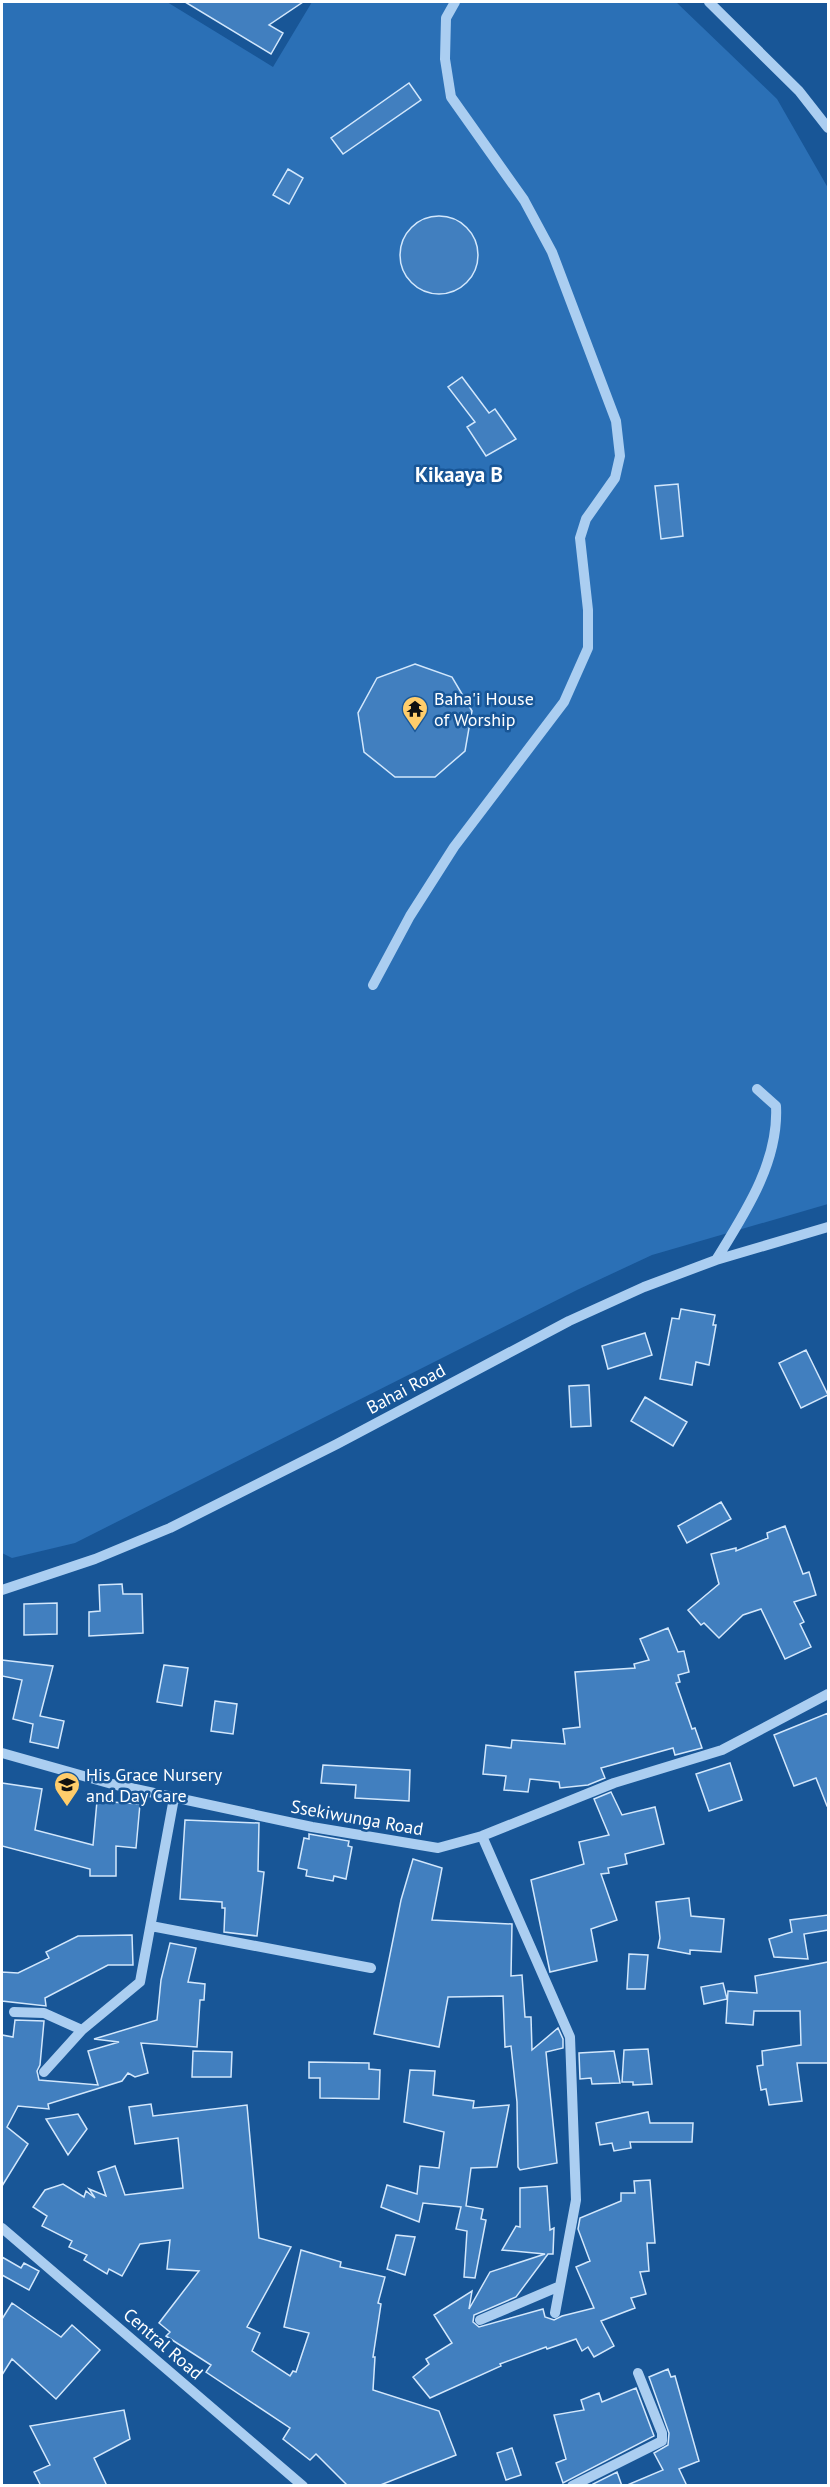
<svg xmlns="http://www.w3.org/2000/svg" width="830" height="2487" font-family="'PT Sans',sans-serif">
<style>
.green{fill:#2b70b6}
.building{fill:#417fbf;stroke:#d2e7fc;stroke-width:1.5}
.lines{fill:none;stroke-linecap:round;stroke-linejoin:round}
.minor{stroke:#abcef1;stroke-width:10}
.labels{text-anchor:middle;stroke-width:5;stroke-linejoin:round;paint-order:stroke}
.poi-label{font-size:18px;fill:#fff;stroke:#185697;text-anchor:start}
.street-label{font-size:18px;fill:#fff;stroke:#185697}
.quarter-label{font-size:21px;font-weight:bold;fill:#fff;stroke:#185697}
</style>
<rect width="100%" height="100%" fill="#185697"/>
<path class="green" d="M3,2H167L273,67L312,2H676L777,99L828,188V1204L652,1255L577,1290L75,1543L12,1558L2,1553Z"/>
<path class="building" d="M185,2H303L269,25L283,33L271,54Z
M409,83L421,100L343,154L331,138Z
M288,169L303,178L289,204L273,195Z
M400 255a39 39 0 1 1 78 0a39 39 0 1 1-78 0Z
M462,377L489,413L495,409L516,439L486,456L467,427L475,422L448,387Z
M678,484L683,536L661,539L655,486Z
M415,664L452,677L472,711L465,751L435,777H395L364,752L358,713L377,678Z
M681,1309L715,1315L713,1325H716L709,1365L696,1362L692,1385L660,1379L672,1318L679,1319Z
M645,1333L652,1355L608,1369L602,1346Z
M806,1350L828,1395L801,1408L779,1363Z
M589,1385L591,1426L571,1427L569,1386Z
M645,1397L687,1422L673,1446L631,1421Z
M721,1502L731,1519L687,1543L678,1526Z
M785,1526L803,1574L809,1572L816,1595L794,1602L804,1622L800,1624L811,1647L785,1659L761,1609L743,1615L719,1638L704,1623L701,1625L688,1610L719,1584L711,1554L736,1548V1551L768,1538L767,1533Z
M122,1584L123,1594H142L143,1633L89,1636V1612L100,1611L99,1585Z
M57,1603V1634L24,1635V1604Z
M668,1628L678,1652L684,1651L689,1672L678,1675L680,1682L676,1683L692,1729L695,1728L702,1748L675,1755L673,1748L601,1768L605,1778L588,1785L560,1788L559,1782L530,1779L528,1792L504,1790L506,1776L483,1774L486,1745L511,1748L512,1740L565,1744L563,1729L580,1727L575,1672L635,1668L634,1664L649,1660L640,1639Z
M2,1660L53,1666L40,1716L64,1721L58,1748L30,1742L33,1724L13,1719L22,1680L2,1676Z
M164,1665L188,1668L182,1706L157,1702Z
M215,1701L237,1704L233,1734L211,1731Z
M828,1713V1806H827L816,1778L794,1786L774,1735Z
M730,1763L742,1800L709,1811L696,1774Z
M323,1765L410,1770L409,1801L355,1798L356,1785L321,1783Z
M2,1783L42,1789L35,1830L93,1845L97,1801L140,1804L136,1848L116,1846V1876H90V1869L2,1846Z
M611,1792L622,1815L655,1807L664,1844L625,1854L627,1864L608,1868L609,1873L601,1874L617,1920L591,1929L597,1961L550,1972L531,1880L584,1864L579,1842L609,1835L594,1799Z
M185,1820L259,1823L258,1871L264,1872L257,1936L224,1932L225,1908H222V1902L180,1899Z
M309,1834L349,1841L348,1846L352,1847L346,1879L334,1876L333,1881L306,1876L307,1870L298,1868L304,1838L309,1839Z
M413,1859L442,1868L432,1920L512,1924L511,1976L522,1975L525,2017H531L532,2050L558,2028L563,2039V2048L546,2052L557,2163L520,2170L518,2167L517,2102L511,2046L505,2047L503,1996L448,1997L439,2047L374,2034L401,1900Z
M689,1898L691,1916L724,1919L721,1952L690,1950V1954L658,1948L660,1938L656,1902Z
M828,1915V1930L804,1934L808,1959L774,1957L769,1939L792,1932L790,1920Z
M132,1935L133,1965H108L45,1998L46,2006L2,2001V1972L18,1973L49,1958L46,1952L78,1936Z
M170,1943L196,1948L188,1982L205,1984L204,2000H200L197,2047L141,2043L148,2073L135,2077L128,2073L122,2081L48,2104L49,2109L18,2106L7,2127L28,2144L2,2186V2035L13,2037L15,2020L44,2021L40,2065L37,2071L39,2080L98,2085L88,2051L119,2042L94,2039L157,2020L161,1980Z
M629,1954L648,1955L645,1989H627Z
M828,1962V2063H797L802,2101L769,2105L766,2089L761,2090L757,2066L763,2065L762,2051L801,2045L800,2011H754L753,2025L726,2023L728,1991L757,1993L755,1976Z
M723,1983L727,1999L704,2004L701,1987Z
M648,2049L652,2084L633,2085V2082H622L624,2050Z
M193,2051L232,2052L231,2077H192Z
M614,2051L620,2083L592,2084L591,2078L580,2079L579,2053Z
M309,2062L369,2063V2069L380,2070L379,2099L320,2098V2078H309Z
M410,2070L435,2071L433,2095L474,2101L473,2108L509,2105L497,2167L471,2168L466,2206L483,2209L481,2219L486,2220L475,2278L464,2277L467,2231L456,2229L461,2207L423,2203L419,2222L381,2207L387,2185L417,2194L420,2166L439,2168L444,2132L404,2122Z
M151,2104L153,2116L247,2105L259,2238L291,2247L247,2327L260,2333L252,2351L290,2376L293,2371L296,2372L309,2333L284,2327L301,2250L341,2262L340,2267L385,2277L378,2303L381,2304L373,2357H375L373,2390L439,2411L456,2455L378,2486H348L316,2454L310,2460L283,2439L290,2428L206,2372L211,2365L166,2336L170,2332L159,2323L199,2271L167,2269L170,2240L140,2244L122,2276L109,2269L107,2274L84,2260L87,2255L69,2247L72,2241L42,2226L47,2216L33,2207L45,2190L63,2184L84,2197L86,2191L95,2198L89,2189L106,2196L98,2172L115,2166L125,2195L183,2188L178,2138L135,2144L129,2107Z
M648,2112L650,2123H693L692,2142H630L631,2148L614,2151L612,2143L600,2145L596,2123Z
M78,2114L87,2129L68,2155L46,2119Z
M650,2180L655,2243H647L649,2271L640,2272L646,2294L631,2298L635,2308L601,2321L614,2346L594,2357L588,2347L582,2351L576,2339L547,2349L546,2347L500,2364L501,2366L430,2398L413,2377L429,2364L426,2359L452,2343L434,2315L472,2291L469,2309L490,2272L545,2254L502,2250L516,2226L520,2227V2188L547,2186L550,2230L554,2228L553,2254H548L516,2297L474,2315L473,2322L479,2327L543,2309L545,2317L554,2320L562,2316L594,2308L576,2267L590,2261L578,2229L580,2218L621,2201V2193H635L634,2181Z
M396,2235L415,2237L405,2275L387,2269Z
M2,2257L21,2268L24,2263L39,2271L29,2290L2,2275Z
M12,2303L61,2337L72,2325L100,2350L56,2399L12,2359L2,2375V2319Z
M668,2369L671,2377L675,2376L699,2461L679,2469L687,2486H625L663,2470L654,2453L668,2445L669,2433L649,2377Z
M636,2388L654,2436L563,2483L556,2463L566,2459L554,2415L584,2410L581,2400L599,2393L602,2402Z
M124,2410L130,2439L94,2458L107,2486H41L34,2472L50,2465L30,2426Z
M512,2448L521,2475L506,2480L497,2453Z
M617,2472L622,2486H594L593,2484Z"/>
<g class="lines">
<path class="minor" d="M709,2L799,91L828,128
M373,985L410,916L454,847L564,702L588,648V610L580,538L586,519L615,478L620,456L616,421L552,252L524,200L451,97L445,59L446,18L455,2
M716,1260C745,1213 779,1162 776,1106L757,1089
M2,1590L95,1559L170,1528L337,1444L569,1321L644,1287L716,1260L828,1227
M2,1753L112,1784L312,1827L438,1848L482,1836L614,1783L722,1750L828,1694
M482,1836L570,2037L576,2200L555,2313
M151,1926L371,1968
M14,2012L44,2013L82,2030
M44,2072L82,2030L140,1982L174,1798
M2,2228L303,2486
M480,2320L560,2286
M572,2486L662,2441V2433L638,2373"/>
</g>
<defs>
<symbol id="temple-pin" viewBox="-11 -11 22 30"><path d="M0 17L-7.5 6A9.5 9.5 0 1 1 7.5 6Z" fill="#ffcd6b" stroke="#185697"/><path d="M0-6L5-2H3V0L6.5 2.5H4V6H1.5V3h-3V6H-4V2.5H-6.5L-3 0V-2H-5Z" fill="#111"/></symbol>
<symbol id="school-pin" viewBox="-11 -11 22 30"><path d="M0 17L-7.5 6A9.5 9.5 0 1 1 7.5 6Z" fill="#ffcd6b" stroke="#185697"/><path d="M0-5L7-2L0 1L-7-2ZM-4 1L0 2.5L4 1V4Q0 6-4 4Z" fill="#111"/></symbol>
</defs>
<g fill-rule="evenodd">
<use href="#temple-pin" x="400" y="694" width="30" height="40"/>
<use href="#school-pin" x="52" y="1770" width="30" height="40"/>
</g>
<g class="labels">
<g class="poi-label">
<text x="434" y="705">Baha'i House<tspan x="434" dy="21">of Worship</tspan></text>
<text x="86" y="1781">His Grace Nursery<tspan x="86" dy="21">and Day Care</tspan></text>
</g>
<g class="street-label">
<text transform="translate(406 1389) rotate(-28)" y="6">Bahai Road</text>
<text transform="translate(357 1818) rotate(10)" y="6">Ssekiwunga Road</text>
<text transform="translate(163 2344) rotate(41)" y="6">Central Road</text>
</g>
<g class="quarter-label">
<text x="459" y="482">Kikaaya B</text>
</g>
</g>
<rect width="830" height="2487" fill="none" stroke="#ffffff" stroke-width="6"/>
</svg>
